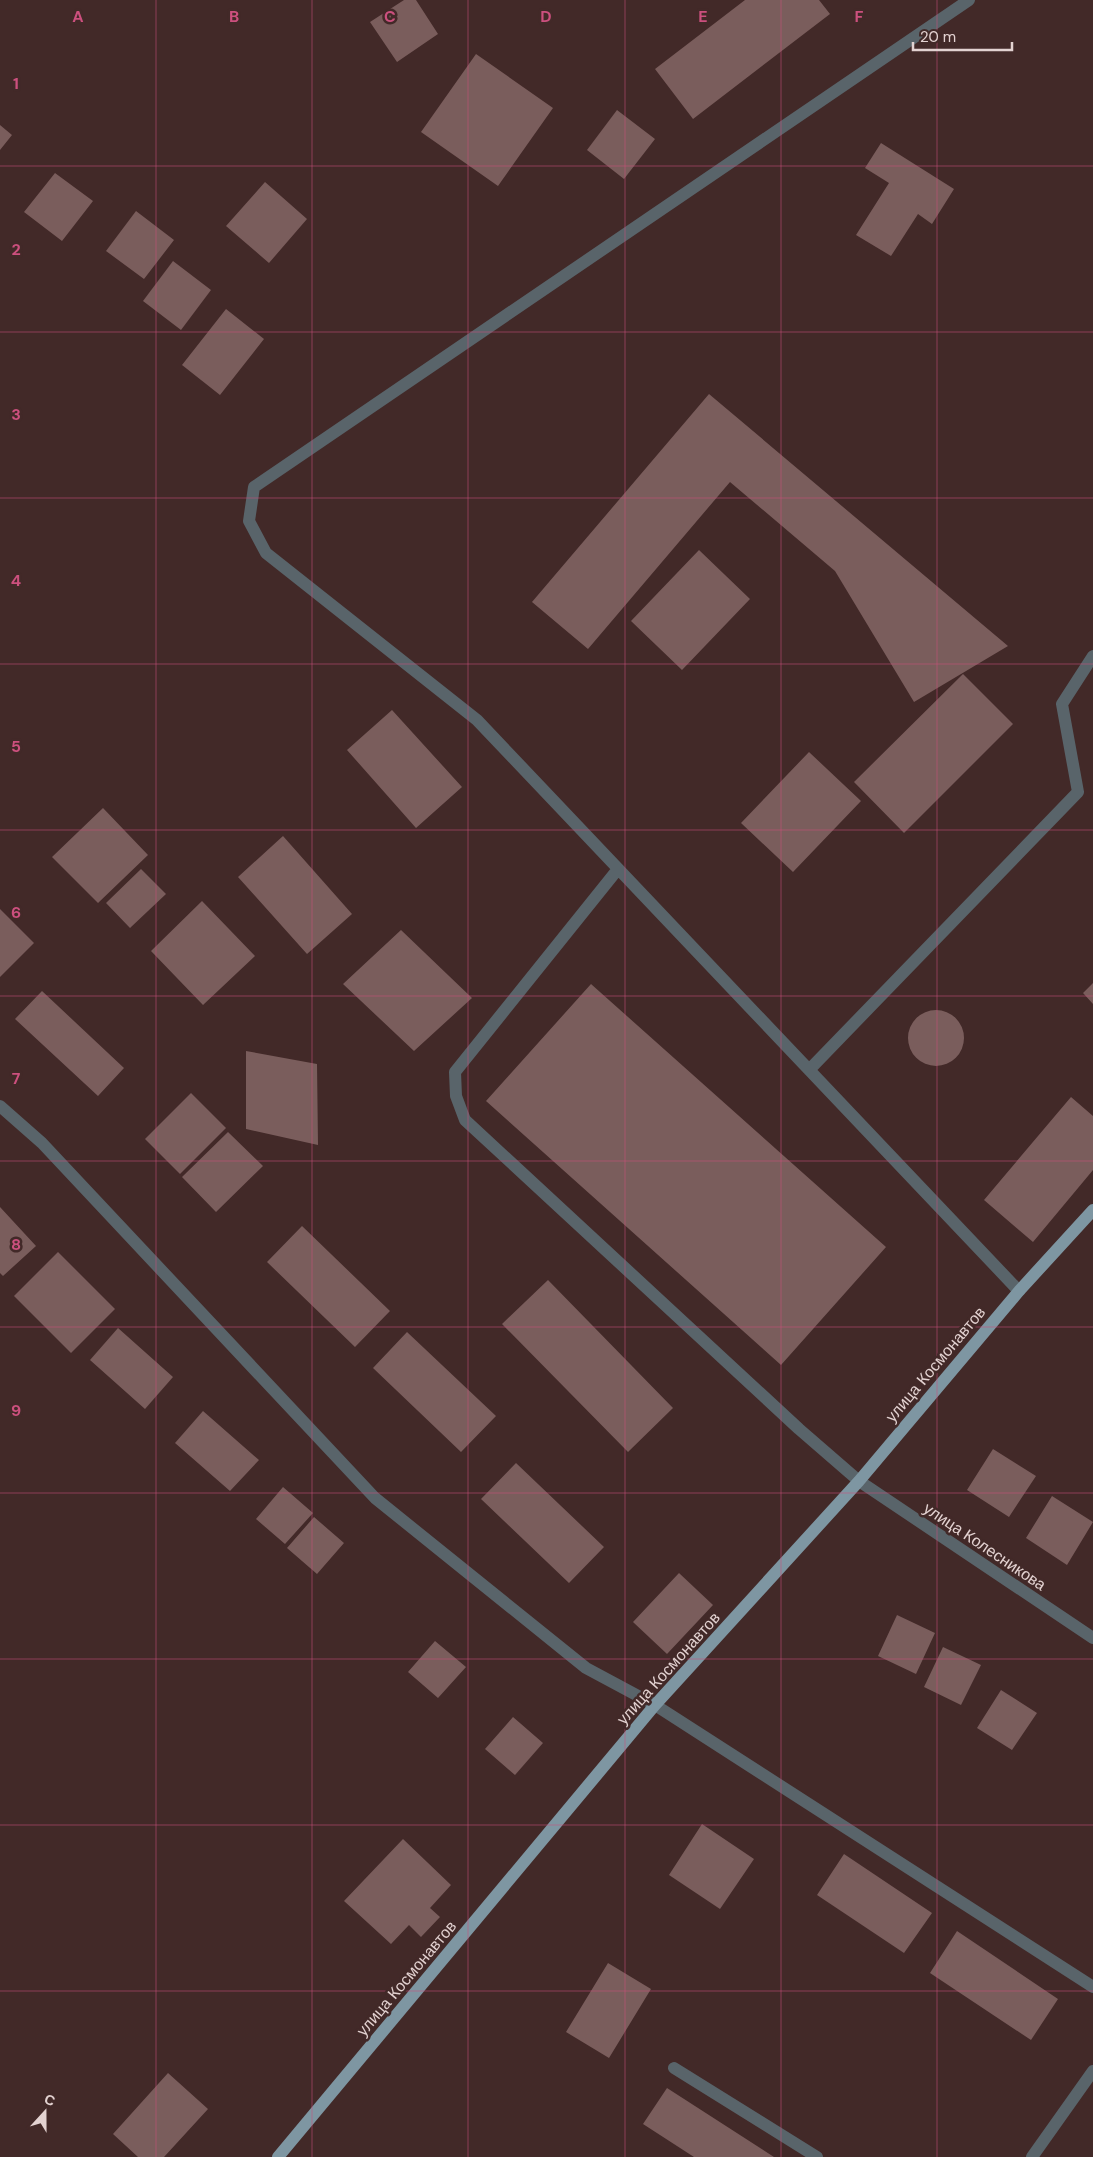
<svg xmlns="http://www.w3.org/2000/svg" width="1093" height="2157" font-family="'DM Sans',sans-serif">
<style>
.building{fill:#7a5d5c}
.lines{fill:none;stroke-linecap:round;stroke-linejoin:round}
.minor{stroke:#59646a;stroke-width:12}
.major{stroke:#7e96a2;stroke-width:12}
.grid{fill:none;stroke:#cc507e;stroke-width:1;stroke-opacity:0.55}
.labels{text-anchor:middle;stroke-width:5;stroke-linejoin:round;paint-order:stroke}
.street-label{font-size:16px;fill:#e3d2d1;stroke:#422928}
.grid-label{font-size:16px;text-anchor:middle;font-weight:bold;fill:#cc507e;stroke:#422928;stroke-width:5;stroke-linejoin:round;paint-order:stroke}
</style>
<rect width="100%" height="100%" fill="#422928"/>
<path class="building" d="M404,0H416L438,34L397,62L370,22Z
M745,0H819L830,14L693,119L655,69Z
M476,54L553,108L498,186L421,132Z
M617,110L655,139L624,179L587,150Z
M0,125L12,135L0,150Z
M881,143L954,189L932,224L918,214L891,256L856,235L889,183L865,168Z
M55,173L93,201L62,241L24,212Z
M265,182L307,219L269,263L226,226Z
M136,211L174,240L144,279L106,251Z
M173,261L211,290L181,330L143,301Z
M226,309L264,339L220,395L182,365Z
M709,394L1008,646L914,702L835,571L730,482L588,649L532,602Z
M699,550L750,599L682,670L631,621Z
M963,674L1013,724L904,833L854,782Z
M392,710L462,787L416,828L347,750Z
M809,752L861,801L793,872L741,823Z
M103,808L148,855L98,903L52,857Z
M283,836L352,914L307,954L238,877Z
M141,869L166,894L130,928L106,903Z
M202,901L255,956L203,1005L151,951Z
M0,909L34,943L0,977Z
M401,930L472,998L414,1051L343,984Z
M1093,983V1004L1083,993Z
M591,984L886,1247L781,1365L486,1101Z
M42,991L124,1068L98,1096L15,1019Z
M908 1038a28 28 0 1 1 56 0a28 28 0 1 1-56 0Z
M246,1051L317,1064L318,1145L246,1129Z
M191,1093L226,1128L180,1174L145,1139Z
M1071,1097L1093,1116V1170L1033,1242L984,1200Z
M228,1132L263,1166L216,1212L182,1177Z
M0,1207L36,1246L3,1276L0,1273Z
M302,1226L390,1311L355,1347L267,1262Z
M58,1252L115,1309L71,1353L14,1296Z
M548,1280L673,1408L628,1452L502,1324Z
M118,1328L173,1377L145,1409L90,1360Z
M407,1332L496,1416L461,1452L373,1368Z
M203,1411L259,1460L230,1491L175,1443Z
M993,1449L1036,1476L1009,1517L967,1490Z
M516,1463L604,1547L569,1583L481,1499Z
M283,1487L313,1513L285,1544L256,1519Z
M1052,1496L1093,1522L1067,1565L1026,1538Z
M314,1517L344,1543L317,1574L287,1548Z
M679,1573L713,1605L667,1654L633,1622Z
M897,1615L935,1633L916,1674L878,1656Z
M435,1641L466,1667L438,1698L408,1672Z
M943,1647L981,1665L961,1705L924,1687Z
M1001,1690L1037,1713L1012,1750L977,1728Z
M513,1717L543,1743L515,1775L485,1749Z
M702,1824L754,1859L720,1909L669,1875Z
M403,1839L451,1885L430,1908L440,1917L421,1937L409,1925L391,1944L344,1901Z
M844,1854L932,1913L904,1953L817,1895Z
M957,1931L1058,1999L1031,2040L930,1973Z
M608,1963L651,1989L609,2058L566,2032Z
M168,2073L208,2109L164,2157H138L113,2134Z
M667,2088L774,2157H694L643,2124Z"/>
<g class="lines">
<path class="minor" d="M969,0L254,487L249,521L266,553L477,720L1019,1291
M618,869L455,1072L456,1096L465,1120L799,1429L859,1481L1093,1638
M809,1070L1078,792L1062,704L1093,656
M0,1106L42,1143L375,1498L586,1668L655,1705L1093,1987
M674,2068L817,2157
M1032,2157L1093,2071"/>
<path class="major" d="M278,2157L655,1705L859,1481L1019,1291L1093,1210"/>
</g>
<path class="grid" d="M156,0V2157M312,0V2157M468,0V2157M625,0V2157M781,0V2157M937,0V2157M0,166H1093M0,332H1093M0,498H1093M0,664H1093M0,830H1093M0,996H1093M0,1161H1093M0,1327H1093M0,1493H1093M0,1659H1093M0,1825H1093M0,1991H1093"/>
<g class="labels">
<g class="street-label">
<text transform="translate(935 1364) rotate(-50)" y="6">улица Космонавтов</text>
<text transform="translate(985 1546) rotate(34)" y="6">улица Колесникова</text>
<text transform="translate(668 1668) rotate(-48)" y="6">улица Космонавтов</text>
<text transform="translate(406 1978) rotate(-50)" y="6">улица Космонавтов</text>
</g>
</g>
<g class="grid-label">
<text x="78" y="22">A</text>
<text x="234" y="22">B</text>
<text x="390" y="22">C</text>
<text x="546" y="22">D</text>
<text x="703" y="22">E</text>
<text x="859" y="22">F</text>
<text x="16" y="89">1</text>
<text x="16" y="255">2</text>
<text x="16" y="420">3</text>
<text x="16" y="586">4</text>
<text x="16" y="752">5</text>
<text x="16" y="918">6</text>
<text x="16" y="1084">7</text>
<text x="16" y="1250">8</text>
<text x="16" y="1416">9</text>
</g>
<g transform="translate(45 2112) rotate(21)" stroke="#422928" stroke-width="4" paint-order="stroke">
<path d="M0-4L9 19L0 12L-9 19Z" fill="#e3d2d1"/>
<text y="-8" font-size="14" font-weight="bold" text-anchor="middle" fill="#e3d2d1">С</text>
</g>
<path d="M913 42v8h99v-8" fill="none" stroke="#e3d2d1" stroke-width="2.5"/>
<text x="920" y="42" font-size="15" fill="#e3d2d1" stroke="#422928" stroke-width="4" paint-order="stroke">20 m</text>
</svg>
